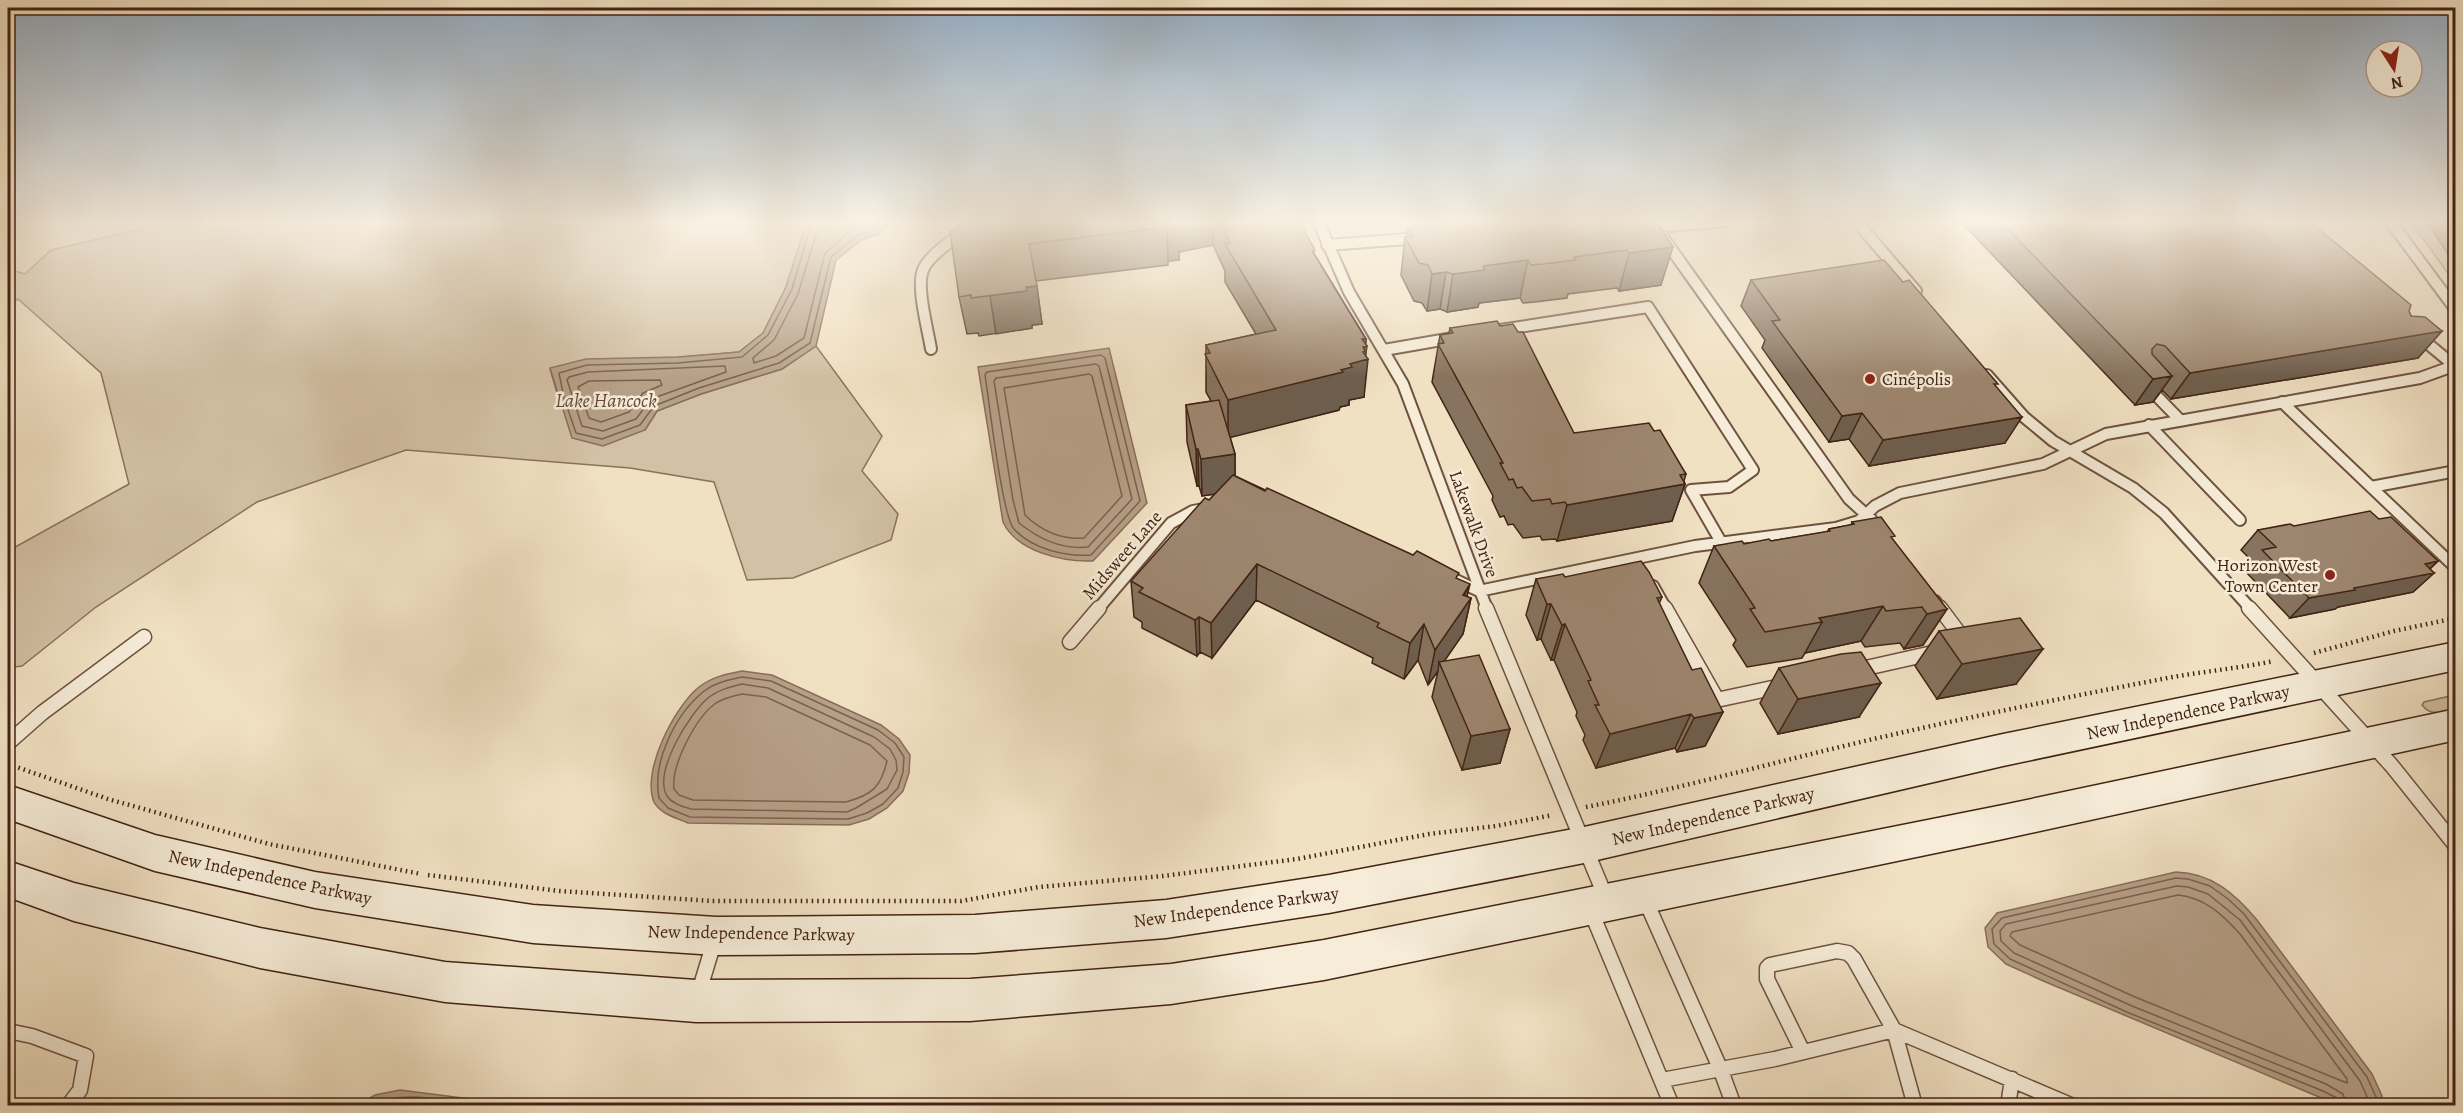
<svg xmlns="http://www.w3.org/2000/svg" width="2463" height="1113" viewBox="0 0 2463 1113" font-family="Alegreya,serif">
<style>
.green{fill:#d3c1a5;stroke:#8a725c;stroke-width:1.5}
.water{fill:#b6a088;stroke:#886e5a;stroke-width:1.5}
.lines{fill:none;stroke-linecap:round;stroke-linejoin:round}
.shore{stroke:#7c624e;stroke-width:1.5}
.lane-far1-casing{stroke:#6e5240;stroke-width:14}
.lane-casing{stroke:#6e5240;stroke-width:17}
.secondary-casing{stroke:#422314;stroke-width:3}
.path{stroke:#422314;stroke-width:4.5;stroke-dasharray:1.5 4;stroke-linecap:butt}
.lane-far1{stroke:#f6ecd8;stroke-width:10}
.lane{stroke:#f6ecd8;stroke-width:14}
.secondary{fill:#f6ecd8;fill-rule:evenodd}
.wall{fill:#87735f;stroke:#422314;stroke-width:1.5}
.shaded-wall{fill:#6e5e4e;stroke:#422314;stroke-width:1.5}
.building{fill:#9d866f;stroke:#422314;stroke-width:1.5}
.poi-dot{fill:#8f2418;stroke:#f6ecd8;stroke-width:2}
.labels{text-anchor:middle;stroke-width:5;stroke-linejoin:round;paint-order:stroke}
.poi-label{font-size:18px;fill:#422314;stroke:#f6ecd8;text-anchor:start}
.street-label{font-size:18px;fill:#422314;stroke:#f6ecd8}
.water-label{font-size:20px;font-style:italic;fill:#654837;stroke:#f6ecd8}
</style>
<rect width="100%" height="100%" fill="#f1e1c3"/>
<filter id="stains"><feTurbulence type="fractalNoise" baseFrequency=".00333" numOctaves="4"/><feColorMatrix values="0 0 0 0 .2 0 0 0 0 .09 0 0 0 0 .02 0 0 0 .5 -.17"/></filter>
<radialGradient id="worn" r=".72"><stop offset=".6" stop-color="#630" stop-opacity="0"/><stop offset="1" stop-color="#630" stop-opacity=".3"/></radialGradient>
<path class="green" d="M176 221H807L786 287 763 333 739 352 550 369 559 400 645 430 657 411 701 394 782 369 816 346 882 436 862 471 898 514 891 540 793 578 747 580 714 482 630 468 406 450 257 502 96 607 22 666 8 668V551L129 484 101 373 18 299 8 305V269L25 274 51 250Z
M2410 221H2455V283Z
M2455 695V709C2443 712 2431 717 2422 705L2424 702Z"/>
<path class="water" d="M807 221H890L879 234 861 240 836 260 816 346 782 369 701 394 657 411 645 430 603 446 572 438 550 368 586 359 678 357 739 352 763 333 786 287Z
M1109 348 1147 503 1093 561C1063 562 1017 552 1003 522L978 367Z
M742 671 772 675 881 725 899 739 910 755 909 773 903 791 887 808 869 819 849 825 688 823C677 818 660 814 654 802 641 771 675 706 699 687 712 677 726 674 742 671Z
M2176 872C2212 873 2235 894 2257 920L2372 1074 2382 1096V1105H2338L2041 980 2006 964 1988 947 1985 928 1997 913Z
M400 1090 510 1104 522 1105H358L375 1095Z"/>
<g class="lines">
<path class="shore" d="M812 221 792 289 768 335 742 357 678 363 587 365 559 373 564 398 576 433 602 439 640 425 654 406 699 388 779 363 810 343 831 257 858 235 875 230 881 221
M820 221 798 294 774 340 753 358 754 363 776 356 804 338 825 253 853 229 872 221
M1101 355 1105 358 1140 501 1091 555C1066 557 1032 549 1014 529 1002 516 989 400 985 375L987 372Z
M1096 364 1099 366 1132 499 1088 547C1062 550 1039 539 1019 523L1013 500 994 381 996 378Z
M725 366 726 372 651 399 636 419 603 431 582 426 567 380 569 377 588 372Z
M1089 374 1092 376 1122 496 1084 538C1062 540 1041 531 1025 515L1004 388Z
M660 380 662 385 643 393 629 412 601 422 589 418 578 387 589 381Z
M742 677 771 681 878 730 895 743 904 757 903 772 898 788 883 804 867 813 848 819 690 817 668 808 659 798C652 762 675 715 703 692 714 683 728 680 742 677Z
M742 684 768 688 874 737 890 749 896 760 897 770 887 789 856 808 847 812 691 809C683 807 672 804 667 796 653 772 689 714 708 698 718 690 730 687 742 684Z
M742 694 766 697 870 745 887 761C881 787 872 795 846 802L693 800 679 795 674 789C671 765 696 717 716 703 724 698 733 696 742 694Z
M2178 895C2205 898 2222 914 2240 934L2347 1079V1083L2135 997 2020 945 2010 936 2012 932Z
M369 1106C404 1089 440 1100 476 1106
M2339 1106 2337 1098 2323 1091 2129 1013 2010 959 1994 944 1992 929 2002 918 2176 878 2188 879 2210 886 2228 899 2244 914 2367 1077 2376 1097V1106
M2347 1106 2343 1094 2326 1084 2132 1006 2014 953 2001 941 2000 931 2006 924 2177 886 2188 887 2208 894 2240 920 2360 1081 2368 1099V1106"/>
<g class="lane-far1-casing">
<path id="lane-far1" d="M1318 221 1349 292 1403 384 1487 609
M1639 221 1671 226 1725 221
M1856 221 1916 291
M2390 221 2456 310
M1662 236 1849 499 1871 519
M1327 245 1421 238
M1500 330 1648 307 1753 470 1729 487 1691 490 1721 542
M2422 334 2427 343 2456 367
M931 349C928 330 916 287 923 270 930 252 967 230 984 221
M1384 350 1453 338
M1987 375 2024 417 2053 441 2133 488 2164 513 2251 609
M2147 386 2179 419
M2282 402 2456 568
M2149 425 2240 520
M2371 487 2456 471
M1456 580 1479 591 1695 546 1836 528 1859 521 1875 506 1900 493 2043 464 2106 434 2420 378 2456 365
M1653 586 1666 609
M1935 601 1941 609
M1098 609 1171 523 1193 511 1208 508"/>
</g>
<g class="lane-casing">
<path id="lane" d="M1486 608 1606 898
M1665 608 1716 698 1721 699 1782 686
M1940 608 1964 640
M2249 608 2392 766 2456 846
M1070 642 1099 608
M1857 670 1937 652
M8 743 42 713 144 637
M1644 897 1720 1068 1734 1106
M1590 909 1672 1106
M698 995 715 939
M1894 1030 2073 1106
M1894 1030 1915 1106
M8 1031 32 1036 86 1056 80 1090 68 1106
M1662 1080 1775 1059 1894 1030 1854 959 1848 953 1837 951 1770 965 1767 968V979L1803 1052
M2008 1106 2012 1079"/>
</g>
<g class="secondary-casing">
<path id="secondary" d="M2456 642V670L2003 766 1584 863 1329 913 1166 938 975 953 716 955 533 943 315 908 155 871 8 819V785L155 835 315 872 533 905 716 917 975 915 1166 900 1329 875 1584 827 2003 734Z
M2456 709V740L2003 839 1324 980 1171 1004 970 1021 696 1022 445 1002 260 968 74 921 8 897V861L74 883 260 928 445 962 696 980 970 979 1171 964 1324 940 2003 805Z"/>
</g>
<path class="path" d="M2314 653 2394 631 2456 618
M8 764 108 799 269 844 421 874
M1586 807C1688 787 1789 758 1891 735 1979 715 2068 697 2157 680 2196 672 2235 669 2274 661
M428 875 560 891 712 901H961L1039 887 1163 876 1297 859 1429 834 1496 826 1553 815"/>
<use href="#lane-far1" class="lane-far1"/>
<use href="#lane" class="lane"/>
<use href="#secondary" class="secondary"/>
</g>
<path class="wall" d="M957 221H1299L1315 255 1366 339 1364 397 1349 400V405L1340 407 1339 410 1230 437 1235 454V476L1457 579 1467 597 1471 598 1463 634 1444 661 1510 729 1500 763 1462 770 1432 697 1438 671 1428 685 1418 660 1404 679 1372 663 1373 658 1256 600 1212 658 1200 652 1197 656 1142 628V622L1134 617 1131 581 1215 494 1202 496 1199 486H1197L1187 442 1186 405 1211 401 1206 392V345L1256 334 1225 282V271L1213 245 1179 252V260L1168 261V265L1036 281 1042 324 1032 325V328L979 336 978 333 967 334 959 297Z
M1656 221 1661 285 1619 291 1617 288 1568 294 1567 298 1535 302 1523 303 1520 298 1479 303 1478 307 1447 312 1440 309 1427 311 1422 303 1414 301 1401 275 1405 237H1407L1408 228 1420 226 1421 224Z
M1966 221H2309L2409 311 2411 316 2442 331 2418 358 2171 399 2162 390 2153 402 2135 405 1964 225Z
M2426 221H2456V266Z
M1751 280 1903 282 1996 387 2005 443 1869 466 1849 439 1829 442 1762 348 1765 340 1741 306Z
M1450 328 1574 433 1654 431 1686 474 1684 481 1685 484 1672 521 1557 541 1555 539 1542 540 1540 536 1523 538 1513 524 1508 525 1504 516 1500 517 1492 500 1493 496 1432 382 1440 335 1449 333Z
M2379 519 2438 561 2430 569 2434 573 2413 592 2338 607 2335 609 2290 618 2244 570 2252 561 2241 550 2258 530Z
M1852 522 1893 540 1947 609 1923 645 1904 649 1900 643 1865 647 1861 641 1805 653 1802 658 1747 667 1733 645 1736 640 1699 583 1714 546 1771 541 1827 532 1829 529 1851 525Z
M1565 577 1662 597 1659 604 1692 670 1723 712 1705 746 1677 752 1675 748 1596 768 1583 740 1585 735 1576 716 1577 712 1554 660H1551L1541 639 1537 640 1526 615 1536 579Z
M1939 631 2016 684 1937 699 1915 666Z
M1779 668 1859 717 1778 734 1760 703Z"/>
<path class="shaded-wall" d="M1176 221H1213V245L1179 252V260L1168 261 1167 227 1166 224Z
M1673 247 1661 285 1619 291 1629 253Z
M1528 260 1520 298 1479 303 1478 307 1447 312 1453 274 1483 266Z
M1446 272 1440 309 1427 311 1432 274Z
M1037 286 1042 324 1032 325V328L996 334 990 296 1026 287Z
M2442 331 2418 358 2171 399 2190 373Z
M1362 339H1366L1365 347 1367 346 1365 360 1368 359 1364 397 1349 400V405L1340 407 1339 410 1228 438V400L1341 370Z
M2172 376 2153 402 2135 405 2153 379Z
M1862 413 1849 439 1829 442 1842 416Z
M2022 417 2005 443 1869 466 1883 440Z
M1196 449H1198L1199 486H1197Z
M1235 454V491L1202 496 1201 459Z
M1685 484 1672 521 1557 541 1567 505Z
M2438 561 2423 575 2434 573 2413 592 2338 607 2335 609 2290 618 2309 598 2354 588 2425 564Z
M1257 564 1256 600 1212 658 1211 623Z
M1470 584 1465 605 1471 598 1463 634 1441 666 1439 662 1438 671 1428 685 1435 650Z
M1547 604H1551L1541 639 1537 640Z
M1883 606 1861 641 1805 653 1822 622 1819 618Z
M1947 609 1923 645 1904 649 1927 614Z
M1199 617 1200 652 1197 656 1195 620Z
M1424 624 1418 660 1404 679 1410 643Z
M1565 624 1554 660H1551L1562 625Z
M2043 649 2016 684 1937 699 1962 664Z
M1881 683 1859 717 1778 734 1798 699Z
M1723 712 1705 746 1677 752 1694 718Z
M1691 714 1675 748 1596 768 1610 734Z
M1510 729 1500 763 1462 770 1471 736Z"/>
<path class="building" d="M957 221H1178V222L1166 224 1167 227 1029 244 1037 286 1026 287 1027 291 971 298V295L959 297 950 231 957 229Z
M1220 221H1299L1315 250 1312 251 1366 339H1362L1367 346 1363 347 1365 351 1363 352 1368 359 1350 364 1352 367 1341 370 1343 372 1228 400 1205 354 1210 353 1206 345 1276 330 1225 244 1230 243Z
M1431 221H1656L1673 247 1629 253 1627 250 1574 257 1576 260 1543 264 1531 265 1528 260 1483 266 1485 270 1453 274 1446 272 1432 274 1428 265 1419 263 1405 237 1413 236 1408 228 1422 226 1421 224 1425 222Z
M2000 221H2309L2411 305 2409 311 2411 316 2425 317 2442 331 2190 373 2165 346 2157 344 2152 349V354L2172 376 2153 379Z
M1884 260 1903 282 1909 280 1998 384H1994L2022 417 1883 440 1862 413 1842 416 1772 321 1780 320 1751 280Z
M1497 321 1500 326 1513 324 1518 332H1523L1574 433 1649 423 1654 431 1660 430 1686 474 1680 475 1685 484 1567 505 1565 502 1552 504 1550 499 1532 501 1522 487 1517 488 1513 479 1509 480 1500 463H1503L1438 344 1444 343 1440 335 1453 333 1450 328Z
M1219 400 1235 454 1201 459 1198 449H1196L1186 405Z
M1233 475 1265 491 1267 488 1413 555 1417 551 1459 573 1456 578 1470 584 1463 595 1471 598 1435 650 1424 624 1410 643 1377 627 1379 623 1257 564 1211 623 1199 617 1195 620 1139 592 1143 588 1131 581 1205 498 1209 500Z
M2370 511 2379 519 2391 517 2438 561 2425 564 2434 573 2354 588 2355 590 2309 598 2262 550 2276 547 2258 530 2290 524 2294 526Z
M1881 517 1895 536 1891 537 1947 609 1927 614 1922 607 1886 611 1883 606 1819 618 1822 622 1765 632 1750 609 1755 608 1714 546 1742 541 1744 544 1769 539 1771 541 1830 531 1829 529 1854 524 1852 522Z
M1641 561 1649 572 1662 597 1657 598 1692 670 1701 668 1723 712 1694 718 1691 714 1610 734 1595 705H1599L1588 681 1591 680 1565 624 1562 625 1551 604H1547L1536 579 1563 574 1565 577Z
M2020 618 2043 649 1962 664 1939 631Z
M1861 652 1881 683 1798 699 1779 668 1841 654Z
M1479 655 1510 729 1471 736 1439 662Z"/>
<linearGradient id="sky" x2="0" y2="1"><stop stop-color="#94acc2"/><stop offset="0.59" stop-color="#f9f2e4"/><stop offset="1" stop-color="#f9f2e4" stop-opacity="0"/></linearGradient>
<rect width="2463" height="377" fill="url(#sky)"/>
<g class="poi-dot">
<circle cx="1870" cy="379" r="6"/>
<circle cx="2330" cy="575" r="6"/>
</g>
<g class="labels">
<g class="poi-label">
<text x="1882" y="385">Cinépolis</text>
<text x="2318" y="571" text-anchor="end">Horizon West<tspan x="2318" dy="21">Town Center</tspan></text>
</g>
<g class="street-label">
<text transform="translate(1474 524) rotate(70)" y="6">Lakewalk Drive</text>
<text transform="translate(1122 555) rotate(-49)" y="6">Midsweet Lane</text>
<text transform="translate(2188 712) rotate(-12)" y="6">New Independence Parkway</text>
<text transform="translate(1713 816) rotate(-13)" y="6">New Independence Parkway</text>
<text transform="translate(270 877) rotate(12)" y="6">New Independence Parkway</text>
<text transform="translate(1236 907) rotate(-8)" y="6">New Independence Parkway</text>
<text transform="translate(751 933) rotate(1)" y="6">New Independence Parkway</text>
</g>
<g class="water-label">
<text x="606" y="407">Lake Hancock</text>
</g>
</g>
<rect width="2463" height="1113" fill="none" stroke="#f1e1c3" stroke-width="30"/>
<rect x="9" y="9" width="2445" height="1095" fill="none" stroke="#422314" stroke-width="3"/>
<rect x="15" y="15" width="2433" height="1083" fill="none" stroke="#422314" stroke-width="1.5"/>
<g transform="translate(2394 69) rotate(168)"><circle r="28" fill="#f6ecd8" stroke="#ae9c8a" stroke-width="1.5"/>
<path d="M0-4.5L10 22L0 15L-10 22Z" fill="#8f2418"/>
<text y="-9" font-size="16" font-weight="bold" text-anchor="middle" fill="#422314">N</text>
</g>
<rect width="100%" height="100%" filter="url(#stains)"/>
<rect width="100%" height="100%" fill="url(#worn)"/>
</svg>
